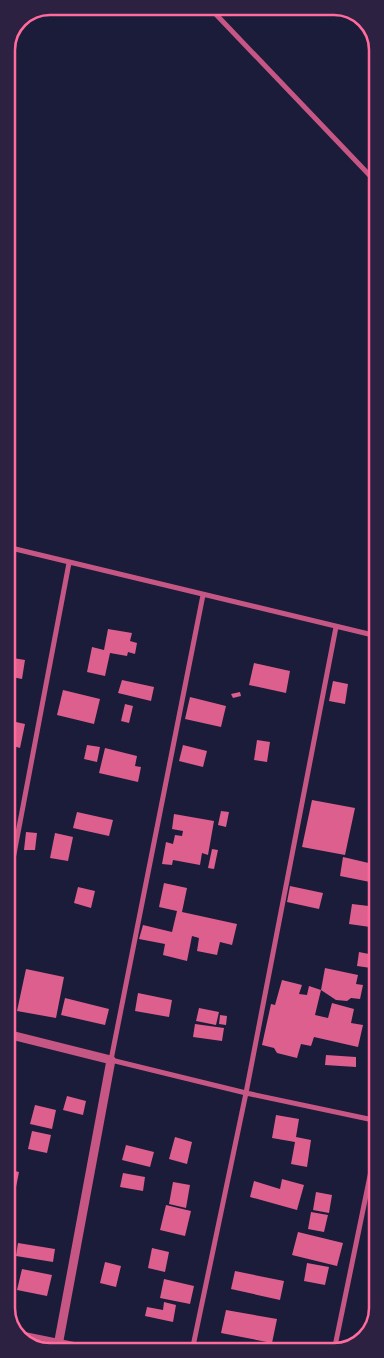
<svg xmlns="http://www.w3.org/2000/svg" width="384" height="1358" viewBox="0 0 384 1358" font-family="'Playfair Display',serif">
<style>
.building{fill:#dd5f8e}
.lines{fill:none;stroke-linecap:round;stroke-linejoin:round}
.minor{stroke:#c65784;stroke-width:5}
.tertiary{stroke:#c65784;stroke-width:9}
.rim{fill:none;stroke:#ff6b9d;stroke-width:2.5}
</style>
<rect width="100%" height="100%" fill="#1b1b3a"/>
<path class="building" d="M108 629 132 633 130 641 137 643 135 654 128 652 127 656 110 653 105 676 87 672 92 647 104 650Z
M7 657 25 660 22 679 7 676Z
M254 663 290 671 286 693 249 685Z
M122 680 154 687 151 701 118 693Z
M333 681 348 684 345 704 329 701Z
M63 690 100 699 94 724 57 715Z
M240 692 241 696 233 698 231 694Z
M190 697 226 706 221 727 185 719Z
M125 704 133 706 129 723 121 721Z
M7 720 25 724 20 748 7 744Z
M257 740 270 742 267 762 254 760Z
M87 745 100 747 97 762 84 759Z
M183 745 207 751 203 767 179 761Z
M105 748 137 756 135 766 141 767 138 782 99 773Z
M7 790 14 792 8 821H7Z
M312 800 355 808 345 855 302 847Z
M221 811 229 812 226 827 218 825Z
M77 812 113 820 109 836 73 828Z
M174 814 214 821 208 855 202 853 200 865 173 860 172 865 162 864 166 842 173 844 175 835 182 836 183 831 172 829Z
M26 832 37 833 35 850H24Z
M55 833 73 837 68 861 50 858Z
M212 849 218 850 214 869 208 868Z
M343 857 373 864 370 882 340 876Z
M164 883 187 888 182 912 237 924 232 945 220 942 217 955 197 951 199 938 192 936 187 961 163 955 165 944 139 939 143 925 172 932 177 911 159 907Z
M290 886 323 893 319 909 287 902Z
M78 887 95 891 91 908 74 903Z
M352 904 377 907V928L349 924Z
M359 952 374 955 371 968 357 966Z
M325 968 358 975 356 984 363 985 360 999 351 998 347 1001 336 1000 321 990Z
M26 969 64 977 56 1018 17 1011Z
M282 980 302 985 299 994 307 995 309 986 321 990 315 1015 328 1018 332 1003 354 1009 351 1023 363 1025 358 1047 314 1037 311 1046 301 1044 297 1058 277 1053 274 1048 262 1045 271 1004 275 1005Z
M138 993 172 1000 169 1017 135 1011Z
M65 998 109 1009 105 1025 61 1015Z
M199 1008 219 1012 216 1025 196 1021Z
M220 1015 227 1016 226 1025 219 1024Z
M195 1024 224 1028 222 1041 193 1037Z
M326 1055 356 1057V1067L325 1065Z
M67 1096 86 1101 83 1115 63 1110Z
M35 1105 56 1110 52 1129 30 1124Z
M276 1115 299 1119 296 1137 311 1140 307 1167 291 1164 295 1142 272 1138Z
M32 1131 51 1135 47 1153 28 1149Z
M175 1137 192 1142 187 1164 169 1159Z
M126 1145 154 1152 150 1167 122 1160Z
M7 1169 19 1172 15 1192 7 1191Z
M123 1173 145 1177 143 1191 120 1187Z
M282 1179 304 1185 297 1210 250 1197 254 1181 280 1189Z
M173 1182 190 1185 186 1208 169 1204Z
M316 1192 332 1195 329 1213 313 1210Z
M7 1195 13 1196 9 1216H7Z
M166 1205 191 1211 185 1236 160 1230Z
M311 1212 328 1215 324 1232 308 1229Z
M298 1232 343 1243 337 1266 292 1255Z
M18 1243 55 1249 53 1262 16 1256Z
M152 1248 169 1252 165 1272 148 1268Z
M105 1262 121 1266 116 1287 100 1283Z
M307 1263 329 1267 325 1285 304 1281Z
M22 1269 52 1275 47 1296 17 1290Z
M235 1271 284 1281 280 1300 231 1289Z
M164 1279 194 1286 190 1304 160 1298Z
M164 1302 176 1305 173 1322 145 1316 147 1307 163 1310Z
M226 1310 277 1319 272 1343 221 1333Z"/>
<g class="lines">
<path class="minor" d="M208 6 377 183
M7 547 377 636
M203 595 111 1060 246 1093 378 1121
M7 891 69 563
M17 1333 106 1351
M192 1351 246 1093 336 627
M334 1351 378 1137"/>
<path class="tertiary" d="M7 1034 111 1060 57 1351"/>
</g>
<path d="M0 0H384V1358H0ZM50 15H334A35 35 0 0 1 369 50V1308A35 35 0 0 1 334 1343H50A35 35 0 0 1 15 1308V50A35 35 0 0 1 50 15Z" fill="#2d2142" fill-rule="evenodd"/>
<path class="rim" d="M50 15H334A35 35 0 0 1 369 50V1308A35 35 0 0 1 334 1343H50A35 35 0 0 1 15 1308V50A35 35 0 0 1 50 15Z"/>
</svg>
